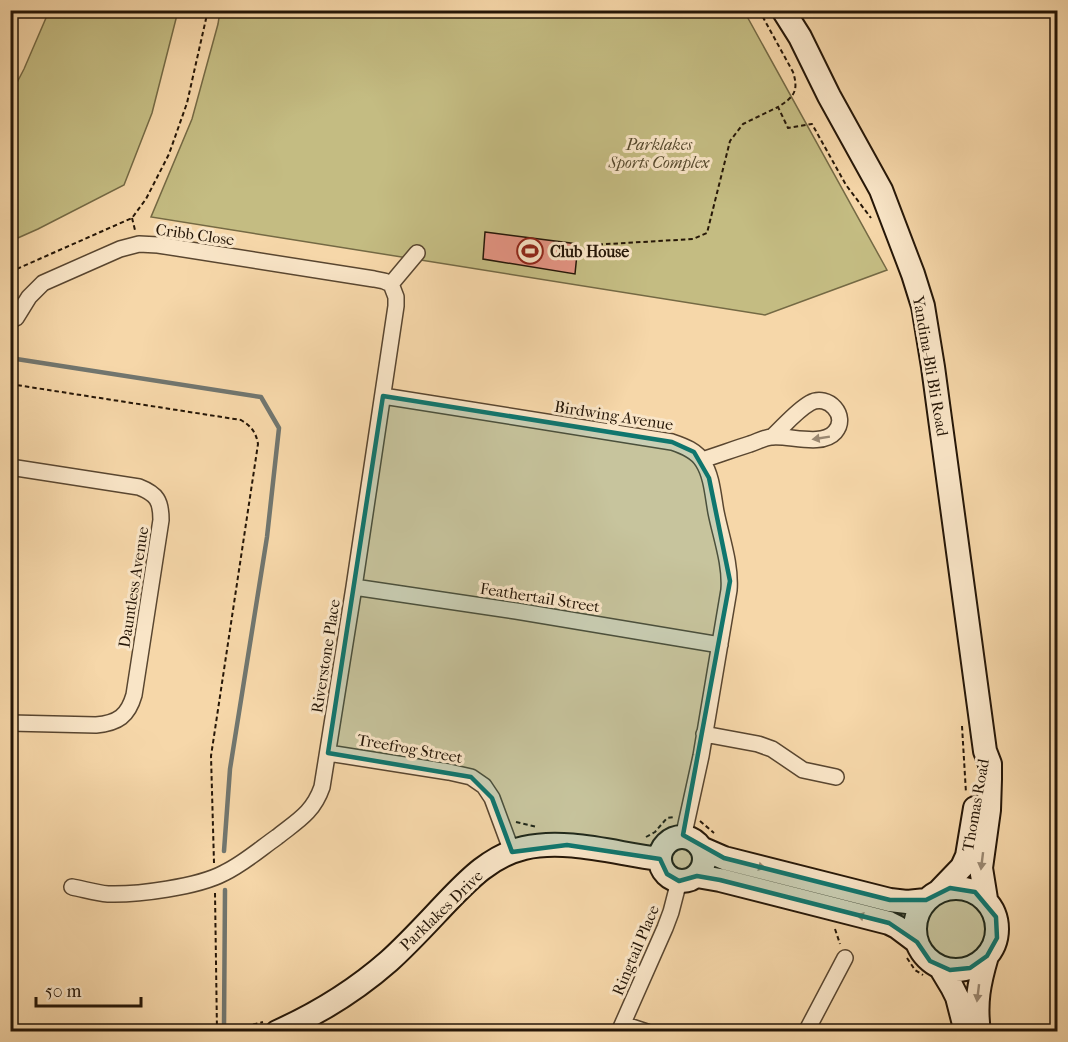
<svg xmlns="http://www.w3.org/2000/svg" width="1068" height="1042" viewBox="0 0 1068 1042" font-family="'IM FELL French Canon',serif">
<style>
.green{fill:#c4bc82;stroke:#746944;stroke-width:1.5}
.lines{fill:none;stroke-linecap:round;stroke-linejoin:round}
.stream{stroke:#71766f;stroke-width:4.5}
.building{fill:#e39382;stroke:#251607;stroke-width:1.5}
.street-casing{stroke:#594630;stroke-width:18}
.secondary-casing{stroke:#251607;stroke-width:26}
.path{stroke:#251607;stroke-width:2;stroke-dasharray:4.5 3;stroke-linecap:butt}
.street{stroke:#f9e5c7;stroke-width:15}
.secondary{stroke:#f9e5c7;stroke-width:22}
.oneway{fill:#9a8871}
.marked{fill:#0f766e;fill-opacity:0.2;stroke:#0f766e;stroke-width:4.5;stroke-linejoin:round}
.labels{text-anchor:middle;stroke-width:6;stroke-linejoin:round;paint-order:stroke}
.park-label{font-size:16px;font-style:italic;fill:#55482c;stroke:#f9e5c7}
.street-label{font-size:16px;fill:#251607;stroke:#f9e5c7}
.poi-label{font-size:16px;font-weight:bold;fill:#251607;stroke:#f9e5c7;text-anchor:start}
</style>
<rect width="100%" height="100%" fill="#f6d7a9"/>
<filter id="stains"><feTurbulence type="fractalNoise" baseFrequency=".00333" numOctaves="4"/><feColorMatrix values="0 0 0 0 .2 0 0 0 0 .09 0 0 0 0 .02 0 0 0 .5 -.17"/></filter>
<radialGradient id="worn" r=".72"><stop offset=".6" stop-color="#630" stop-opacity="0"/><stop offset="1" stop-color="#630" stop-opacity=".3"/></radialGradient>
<path class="green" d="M49 11H178L152 113 124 185 38 229 11 241V94L24 69Z
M220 11H744L887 270 765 315 151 217 192 119 218 24Z"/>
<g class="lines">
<path class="stream" d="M10 11 11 10
M10 358 261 397 279 428 267 537 230 769 224 851
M224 1027 225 890"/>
</g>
<path class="building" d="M485 232 578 244 575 274 483 259Z"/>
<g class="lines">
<g class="street-casing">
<path id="street" d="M391 284 417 253
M16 318 29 297 43 283 120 249 139 244 158 245 374 279 384 281 391 284
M383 396 672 442C684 446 697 451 703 462 712 476 713 496 716 512 721 537 731 564 729 590L701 756 683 838
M702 460C718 455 734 449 750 444 757 442 765 437 772 437 789 435 822 447 835 432 849 416 828 393 810 403 796 411 784 426 772 437
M10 467 139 487C157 494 161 501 161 520L134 695C128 716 118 723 96 725L10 723
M354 587 516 611 720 645
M704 734 758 744 772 749 803 770 836 777
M328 753 449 772 471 777 484 786 492 798 512 852
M72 887C83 889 96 893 108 894 137 895 198 887 224 873 243 864 260 849 277 837 297 821 313 813 322 787L354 587 396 306V297L391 284
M623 1024 647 1032
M619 1032 665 928 671 912 679 881
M806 1032 845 958"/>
</g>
<g class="secondary-casing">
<path id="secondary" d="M783 10 800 37 829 96 881 190 913 274 923 306 933 367 985 751 990 764V779L989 810 981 868 986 899
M660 859a22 22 0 1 1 44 0a22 22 0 1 1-44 0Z
M701 848 724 858 890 900 907 902 926 900
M697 876 720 880 889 923 897 927 917 942
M915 929a41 41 0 1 1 82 0a41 41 0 1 1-82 0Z
M938 892 962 867 967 856 975 808
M940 967 952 987 957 997 966 1032
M277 1032C317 1014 356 990 389 961 409 943 428 922 447 902 469 879 491 856 524 848 567 838 617 854 660 859
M979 1032C975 1003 979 983 987 956"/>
</g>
<path class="path" d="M759 10 793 72C799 91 794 97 778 107L788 128 812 124 846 185 871 218
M132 218 135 230
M591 245 693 239 707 233 730 141 743 124 778 107
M10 272 132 218 146 199 169 154 187 103 208 10
M10 384 241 420C251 426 256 432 258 444L211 756 214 863
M962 726 966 793
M700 821 714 833
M516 822 537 827
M646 837 655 832 667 818 674 817
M215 893 217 1032
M835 929 840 944
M907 958 915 970 923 975
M224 1032 263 1022"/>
<use href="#street" class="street"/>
<use href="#secondary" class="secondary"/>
</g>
<defs><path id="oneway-solid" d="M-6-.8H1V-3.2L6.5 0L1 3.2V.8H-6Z" transform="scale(1.5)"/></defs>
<g class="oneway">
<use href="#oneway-solid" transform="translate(821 438) rotate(171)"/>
<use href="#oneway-solid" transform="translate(982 861) rotate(97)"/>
<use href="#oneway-solid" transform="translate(757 866) rotate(14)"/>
<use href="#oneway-solid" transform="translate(865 917) rotate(-166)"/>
<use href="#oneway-solid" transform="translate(978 993) rotate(97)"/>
</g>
<path class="marked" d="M383 396 672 442 694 452 709 478 730 581 683 835 724 858 890 900H926L950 888 975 892 996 917 997 938 987 956 970 968 950 970 930 961 917 942 889 923 720 880 697 876 679 881 667 874 660 859 567 845 512 852 492 798 471 777 328 753Z"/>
<defs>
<g id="stadium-ring" transform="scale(1.35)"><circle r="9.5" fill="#f9e5c7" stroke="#8f2418" stroke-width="1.5"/><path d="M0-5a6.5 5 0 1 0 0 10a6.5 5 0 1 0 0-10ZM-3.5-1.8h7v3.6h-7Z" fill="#8f2418"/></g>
</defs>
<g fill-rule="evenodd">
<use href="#stadium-ring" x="530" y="251"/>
</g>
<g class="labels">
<g class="park-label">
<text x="659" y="150">Parklakes<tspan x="659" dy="18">Sports Complex</tspan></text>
</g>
<g class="street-label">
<text transform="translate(195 234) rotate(8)" y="6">Cribb Close</text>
<text transform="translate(931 366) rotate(80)" y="6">Yandina-Bli Bli Road</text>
<text transform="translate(614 415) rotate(9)" y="6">Birdwing Avenue</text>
<text transform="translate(133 587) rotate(-81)" y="6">Dauntless Avenue</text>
<text transform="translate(540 597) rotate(9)" y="6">Feathertail Street</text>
<text transform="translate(325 656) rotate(-81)" y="6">Riverstone Place</text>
<text transform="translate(410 748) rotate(10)" y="6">Treefrog Street</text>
<text transform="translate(975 805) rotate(-80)" y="6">Thomas Road</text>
<text transform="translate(441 910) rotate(-44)" y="6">Parklakes Drive</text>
<text transform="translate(635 950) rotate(-67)" y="6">Ringtail Place</text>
</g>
<g class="poi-label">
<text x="550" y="257">Club House</text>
</g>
</g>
<rect width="1068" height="1042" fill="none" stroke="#f6d7a9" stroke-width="36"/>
<rect x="12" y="12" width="1044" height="1018" fill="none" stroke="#251607" stroke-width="3"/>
<rect x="18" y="18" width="1032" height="1006" fill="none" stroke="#251607" stroke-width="1.5"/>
<path d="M36 997v9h105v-9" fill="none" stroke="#251607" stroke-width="3"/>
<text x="45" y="997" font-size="18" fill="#251607" stroke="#f9e5c7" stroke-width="4.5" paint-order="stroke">50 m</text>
<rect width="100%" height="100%" filter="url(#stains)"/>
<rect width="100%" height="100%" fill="url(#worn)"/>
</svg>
